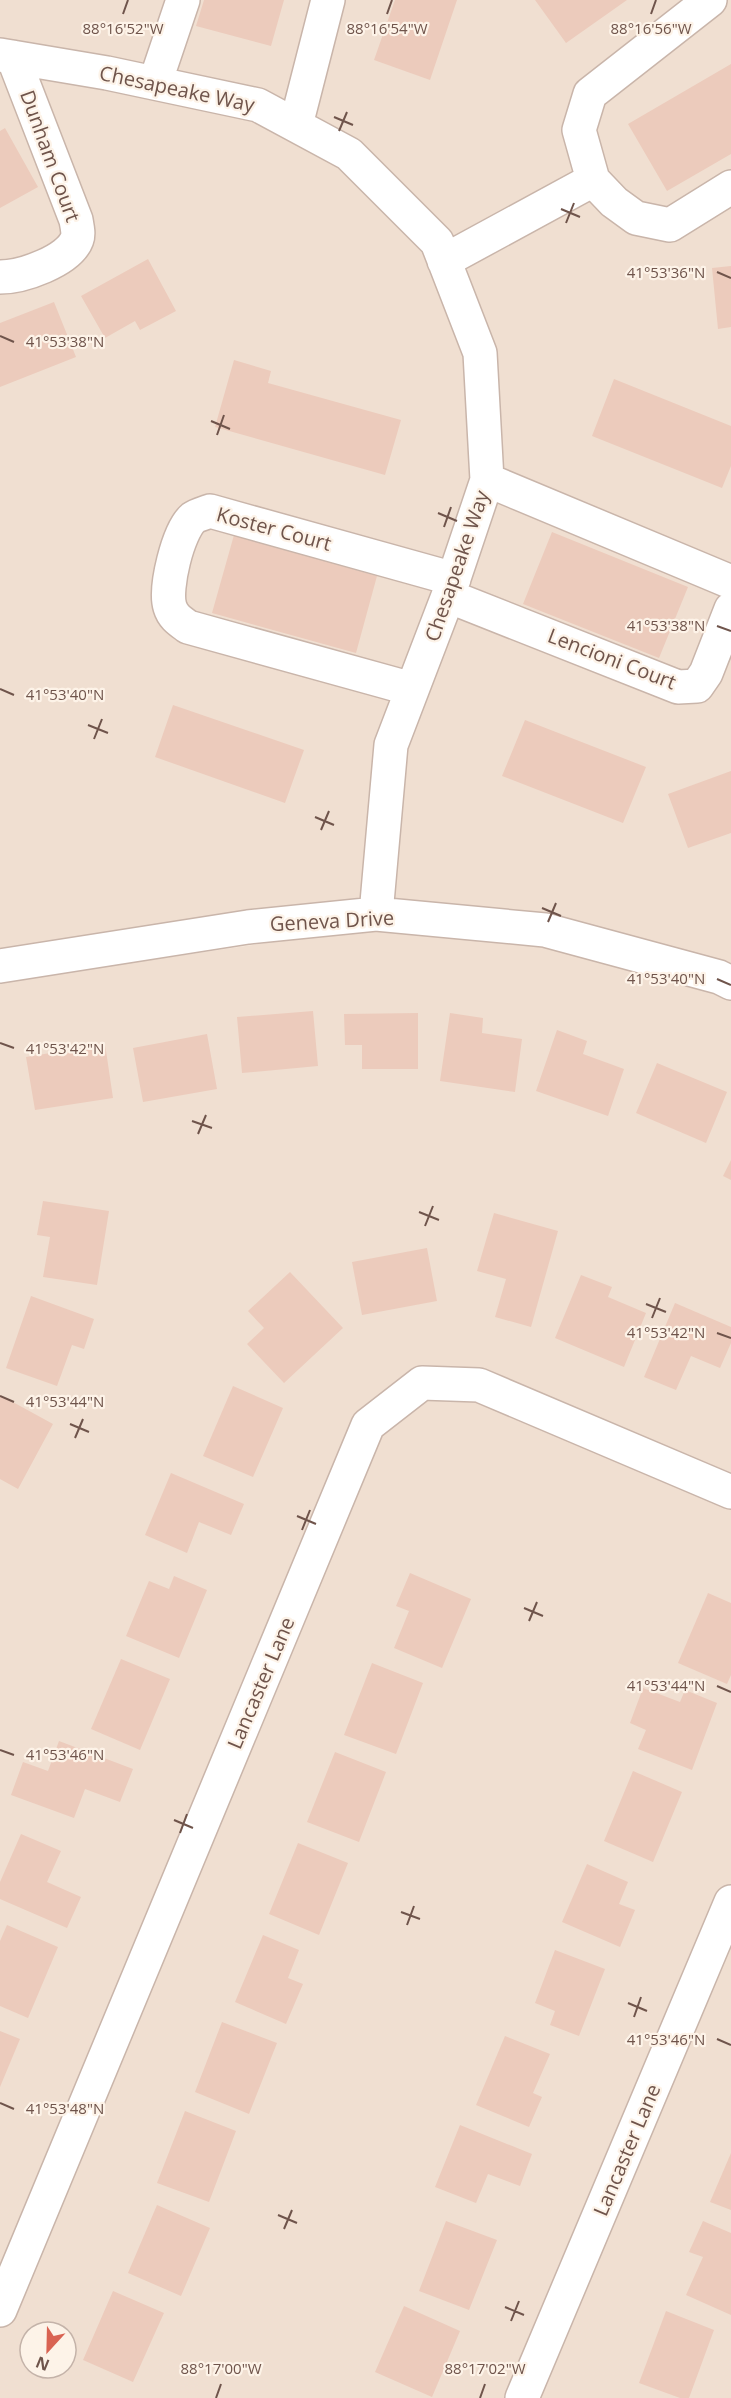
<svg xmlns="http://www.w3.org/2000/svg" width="731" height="2398" viewBox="0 0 731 2398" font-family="'Open Sans',sans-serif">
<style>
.residential{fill:#f0dfd1;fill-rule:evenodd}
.building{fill:#eccbbc}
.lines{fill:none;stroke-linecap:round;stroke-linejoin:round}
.minor-casing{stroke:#c9b5aa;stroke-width:36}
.minor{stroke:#fff;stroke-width:33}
.ticks{fill:none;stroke:#6f544b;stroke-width:2}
.labels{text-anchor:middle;stroke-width:4.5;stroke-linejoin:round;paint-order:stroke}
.street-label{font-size:20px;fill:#6f544b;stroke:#fdf3e8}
.ticks-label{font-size:15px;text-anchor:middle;fill:#6f544b;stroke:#fdf3e8;stroke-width:4.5;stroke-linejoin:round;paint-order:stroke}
</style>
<rect width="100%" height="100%" fill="#faeee2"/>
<path class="residential" d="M0 0H731V974L548 918 0 959Z
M382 926 548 944 731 999V2398H0V982ZM30 2332H66V2368H30Z"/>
<path class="building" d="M204 0H284L271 46 196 26Z
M395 0H457L430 80 374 60Z
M535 0H627L566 43Z
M731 64V154L667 191 628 124Z
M5 128 38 187 0 208V131Z
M148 259 176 311 140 330 135 321 105 338 81 296Z
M731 266V327L718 329 712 268Z
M54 302 76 357 0 387V323Z
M234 360 271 371 268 383 401 420 385 475 215 427Z
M614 379 731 426V466L722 488 592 436Z
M552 532 688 587 659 658 523 604Z
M234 535 377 576 356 653 212 613Z
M173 705 304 750 285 803 155 757Z
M525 720 646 767 623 823 502 776Z
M731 771V833L688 848 668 794Z
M313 1011 318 1066 242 1073 237 1017Z
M418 1013V1069H362V1045H345L344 1014Z
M450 1013 483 1018 482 1033 522 1039 515 1092 440 1081Z
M557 1030 587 1041 583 1054 624 1069 608 1116 536 1091Z
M207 1034 217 1089 143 1102 133 1048Z
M105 1044 113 1098 35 1110 26 1057Z
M657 1063 727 1092 706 1143 636 1113Z
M731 1160V1180L723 1176Z
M43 1201 109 1211 97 1285 43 1277 50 1237 37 1235Z
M494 1213 558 1231 531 1327 495 1317 506 1279 477 1271Z
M427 1248 437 1301 362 1315 352 1262Z
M290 1272 343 1328 284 1383 247 1344 264 1328 248 1311Z
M581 1275 612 1287 608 1297 646 1313 624 1367 555 1338Z
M31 1296 94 1319 84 1349 72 1345 57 1386 6 1368Z
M675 1303 731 1327V1343L720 1368 691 1356 676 1390 644 1377Z
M233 1386 283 1408 253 1477 203 1456Z
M0 1395 53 1424 18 1489 0 1479Z
M171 1473 244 1504 231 1535 199 1522 187 1553 145 1535Z
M410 1573 471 1599 442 1668 394 1648 409 1611 396 1606Z
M174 1576 207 1590 179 1658 126 1636 149 1581 169 1589Z
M708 1593 731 1603V1675L727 1684 678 1663Z
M121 1659 170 1679 140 1750 91 1729Z
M372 1663 423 1683 396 1754 344 1735Z
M643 1688 680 1702 685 1690 717 1703 692 1770 638 1749 646 1730 630 1723Z
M59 1741 133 1769 120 1802 85 1789 74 1818 11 1795 23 1762 48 1771Z
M335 1752 386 1772 359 1842 307 1822Z
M633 1771 682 1792 653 1862 604 1841Z
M21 1834 61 1851 47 1882 81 1897 67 1928 0 1899V1882Z
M298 1843 348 1863 319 1935 269 1914Z
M587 1864 628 1882 619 1904 635 1910 620 1947 562 1922Z
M7 1925 58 1947 28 2018 0 2006V1941Z
M263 1935 299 1950 288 1978 303 1984 286 2024 235 2002Z
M555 1950 605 1969 579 2036 550 2025 555 2011 535 2003Z
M222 2022 277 2043 249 2114 195 2092Z
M0 2031 20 2039 0 2087Z
M505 2036 550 2054 533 2093 542 2097 529 2127 476 2105Z
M185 2111 236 2131 209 2202 157 2183Z
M460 2125 532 2154 520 2186 488 2174 476 2203 435 2187Z
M731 2153V2210L710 2202Z
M157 2205 210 2228 181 2296 128 2273Z
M446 2221 497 2240 469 2310 419 2291Z
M703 2221 731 2233V2315L686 2295 703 2257 689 2252Z
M113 2291 164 2313 133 2382 83 2360Z
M404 2306 460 2331 432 2397 375 2372Z
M666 2311 714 2330 689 2398H680L639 2383Z"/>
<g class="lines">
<g class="minor-casing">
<path id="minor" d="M710 0 590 94 579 130 593 180 614 202 636 218 670 225 731 187
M0 55 107 73 258 105 349 154 437 242 480 353 487 480 448 596 391 745 376 914
M155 83 183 0
M296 125 328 0
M444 261 593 180
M0 277C22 277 69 261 77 239 79 234 77 226 76 220L13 57
M487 480 731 582
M448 596 678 687 697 686 706 673 731 609
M412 689 188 627C180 621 173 617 170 607 164 589 178 531 193 518 197 515 205 513 210 511L454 579
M0 966 248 927 376 914 545 930 719 977 731 983
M0 2310 368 1425 422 1383 479 1385 731 1492
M522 2398 731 1902"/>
</g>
<use href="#minor" class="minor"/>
</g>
<path class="ticks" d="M123 14 128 0M387 14 392 0M651 14 656 0M334 117 353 125M339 131 347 112M561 209 580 217M566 223 574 203M717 272 731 278M0 336 14 342M211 421 230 429M217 435 224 415M438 513 457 521M444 527 451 507M717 626 731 631M0 689 14 695M88 725 108 733M94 739 102 719M315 817 334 825M321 830 329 811M542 908 561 916M548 922 556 903M717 979 731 985M0 1043 14 1048M192 1121 212 1128M198 1134 206 1115M419 1212 439 1220M425 1226 433 1206M646 1304 666 1312M652 1318 660 1298M717 1333 731 1338M0 1396 14 1402M70 1424 89 1432M75 1438 83 1419M297 1516 316 1524M302 1530 310 1510M524 1608 543 1616M529 1621 537 1602M717 1686 731 1692M0 1750 14 1755M174 1820 193 1828M180 1833 187 1814M401 1912 420 1919M407 1925 414 1906M628 2003 647 2011M634 2017 641 1997M717 2039 731 2045M0 2103 14 2109M278 2215 297 2223M284 2229 292 2210M505 2307 524 2315M511 2321 519 2301M216 2398 221 2384M480 2398 485 2384"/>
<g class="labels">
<g class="street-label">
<text transform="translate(177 89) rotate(12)" y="7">Chesapeake Way</text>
<text transform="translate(50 156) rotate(70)" y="7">Dunham Court</text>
<text transform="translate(274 529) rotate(15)" y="7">Koster Court</text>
<text transform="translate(457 566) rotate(-71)" y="7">Chesapeake Way</text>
<text transform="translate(612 659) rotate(21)" y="7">Lencioni Court</text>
<text transform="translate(332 921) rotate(-3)" y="7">Geneva Drive</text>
<text transform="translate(261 1683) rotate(-67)" y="7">Lancaster Lane</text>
<text transform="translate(627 2150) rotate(-67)" y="7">Lancaster Lane</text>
</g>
</g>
<g class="ticks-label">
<text x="387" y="34">88°16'54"W</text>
<text x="123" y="34">88°16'52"W</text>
<text x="651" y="34">88°16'56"W</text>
<text x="666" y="278">41°53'36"N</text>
<text x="65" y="347">41°53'38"N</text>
<text x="666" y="631">41°53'38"N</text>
<text x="65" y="700">41°53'40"N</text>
<text x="666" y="984">41°53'40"N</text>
<text x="65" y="1054">41°53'42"N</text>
<text x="666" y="1338">41°53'42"N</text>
<text x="65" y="1407">41°53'44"N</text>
<text x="666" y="1691">41°53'44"N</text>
<text x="65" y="1760">41°53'46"N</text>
<text x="666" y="2045">41°53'46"N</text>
<text x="65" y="2114">41°53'48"N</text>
<text x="221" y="2374">88°17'00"W</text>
<text x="485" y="2374">88°17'02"W</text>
</g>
<g transform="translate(48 2350) rotate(202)"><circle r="28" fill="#fdf3e8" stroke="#c4b3a9" stroke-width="1.5"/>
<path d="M0-4.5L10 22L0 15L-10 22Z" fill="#d96352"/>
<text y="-9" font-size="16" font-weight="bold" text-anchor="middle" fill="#6f544b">N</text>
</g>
</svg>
